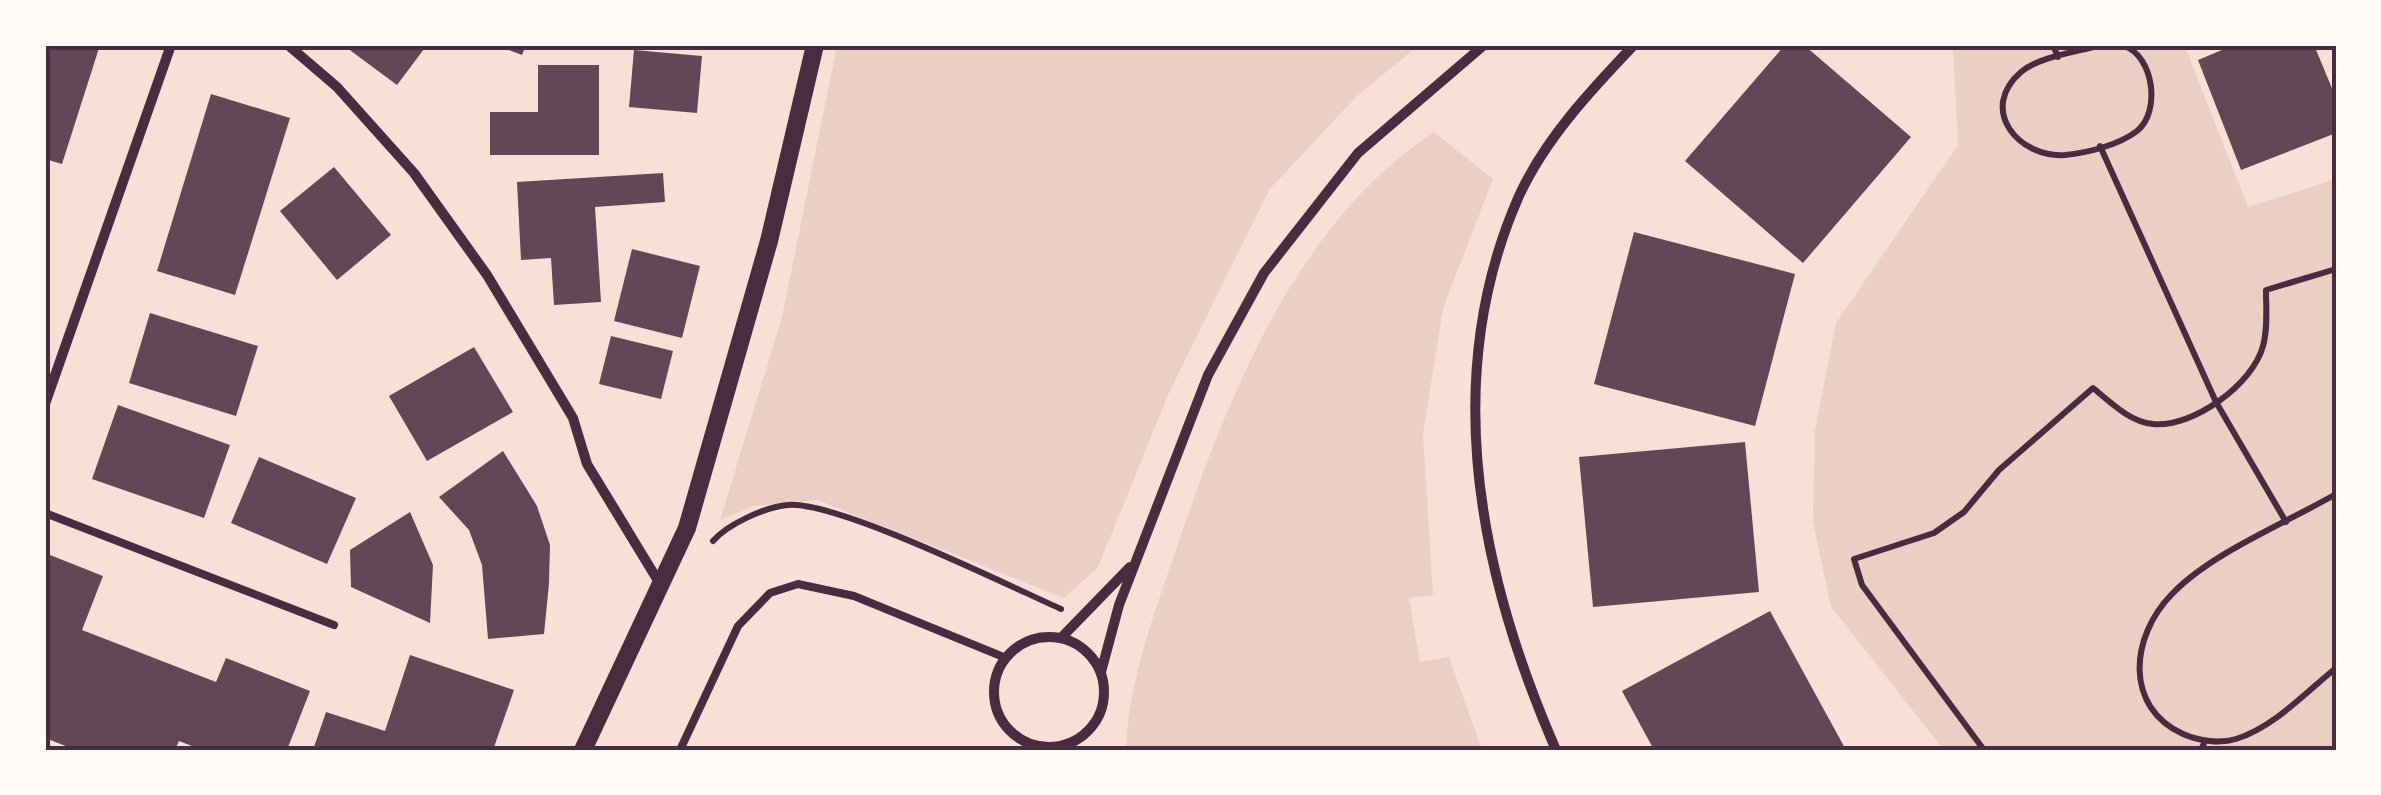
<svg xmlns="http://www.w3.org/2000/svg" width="2381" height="795" viewBox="0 0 2381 795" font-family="Rubik,sans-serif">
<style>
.green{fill:#ebcfc5}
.building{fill:#644757}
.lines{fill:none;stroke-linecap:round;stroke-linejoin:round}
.path{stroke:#4a2c40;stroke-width:6}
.service{stroke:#4a2c40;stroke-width:8}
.minor{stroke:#4a2c40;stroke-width:10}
.tertiary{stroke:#4a2c40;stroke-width:18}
.neatline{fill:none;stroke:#4a2c40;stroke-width:4}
</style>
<rect width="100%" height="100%" fill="#f7e1d7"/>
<path class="green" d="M837 45H1419L1357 96 1269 190 1169 393 1098 567 1064 598 817 500 754 506 720 520 782 317Z
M1953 45H2195L2186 49 2248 207 2336 179V750H1944L1831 607 1813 522 1815 430 1836 323 1958 145Z
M1434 132 1493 179 1443 308 1423 434 1433 595 1409 598 1420 662 1449 657 1482 750H1126C1128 686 1152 619 1173 558 1226 403 1291 227 1434 132Z"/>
<path class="building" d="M45 45H100L62 164 45 159Z
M343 45H427L397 85Z
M495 45H526L522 55Z
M1785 45H1804L1911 137 1803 263 1685 161Z
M2234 45H2314L2336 98V133L2241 170 2198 60Z
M634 50 702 56 697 113 629 107Z
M538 65H599V155H490V112H538Z
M211 94 290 118 235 295 157 271Z
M334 167 391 235 337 280 280 211Z
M663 173 665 202 595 207 601 302 554 305 551 258 521 260 517 182Z
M1634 232 1795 274 1755 426 1594 384Z
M632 249 700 266 682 338 614 321Z
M150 313 258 346 236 416 129 383Z
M611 336 673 351 661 399 599 384Z
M474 347 513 412 427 461 389 396Z
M118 405 230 445 204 518 92 479Z
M1745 442 1759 592 1593 607 1579 457Z
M503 451 537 506 550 545 549 583 544 634 488 639 482 565 469 530 439 497Z
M259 457 356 498 327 564 231 523Z
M410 512 433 565 430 623 351 587 350 550Z
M45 553 103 576 82 630 216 682 226 658 310 691 287 750H202L179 741 175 750H76L45 738Z
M1770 611 1846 750H1654L1622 691Z
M410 655 514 690 493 750H313L326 712 385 731Z"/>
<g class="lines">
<path class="path" d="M2053 45 2058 57
M2101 45C2108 45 2118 44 2124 46 2154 56 2161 112 2137 131 2119 145 2087 153 2065 155 2018 158 1978 109 2021 72 2040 56 2077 52 2101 45Z
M2100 146 2216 402 2286 522
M2336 494C2286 523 2211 553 2172 594 2130 637 2124 707 2183 734 2199 741 2220 744 2236 739 2274 727 2305 693 2336 668
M713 541C728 524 765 507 788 505 838 501 1007 585 1061 609
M1984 750 1862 585 1854 559 1934 533 1964 512 1999 470 2093 388C2110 402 2130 422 2153 424 2193 428 2253 384 2263 346 2268 328 2266 308 2266 290L2336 269
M2201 750 2205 741"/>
<path class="service" d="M45 513 334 625
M680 750 738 626 770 593 798 584 854 596 1006 658"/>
<path class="minor" d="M288 45 337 87 414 173 487 275 573 418 587 464 660 584
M45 404 171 45
M994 692a55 55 0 1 1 110 0a55 55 0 1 1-110 0Z
M1061 638 1130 567
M1101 672 1119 605 1208 375 1264 273 1358 153 1484 45
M1556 750C1480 576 1439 377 1519 196 1545 139 1591 90 1634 45"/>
<path class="tertiary" d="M583 750 687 528 769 241 815 45"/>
</g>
<rect width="2381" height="795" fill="none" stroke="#fffaf5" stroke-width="95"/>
<rect x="48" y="48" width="2286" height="700" class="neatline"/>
</svg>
